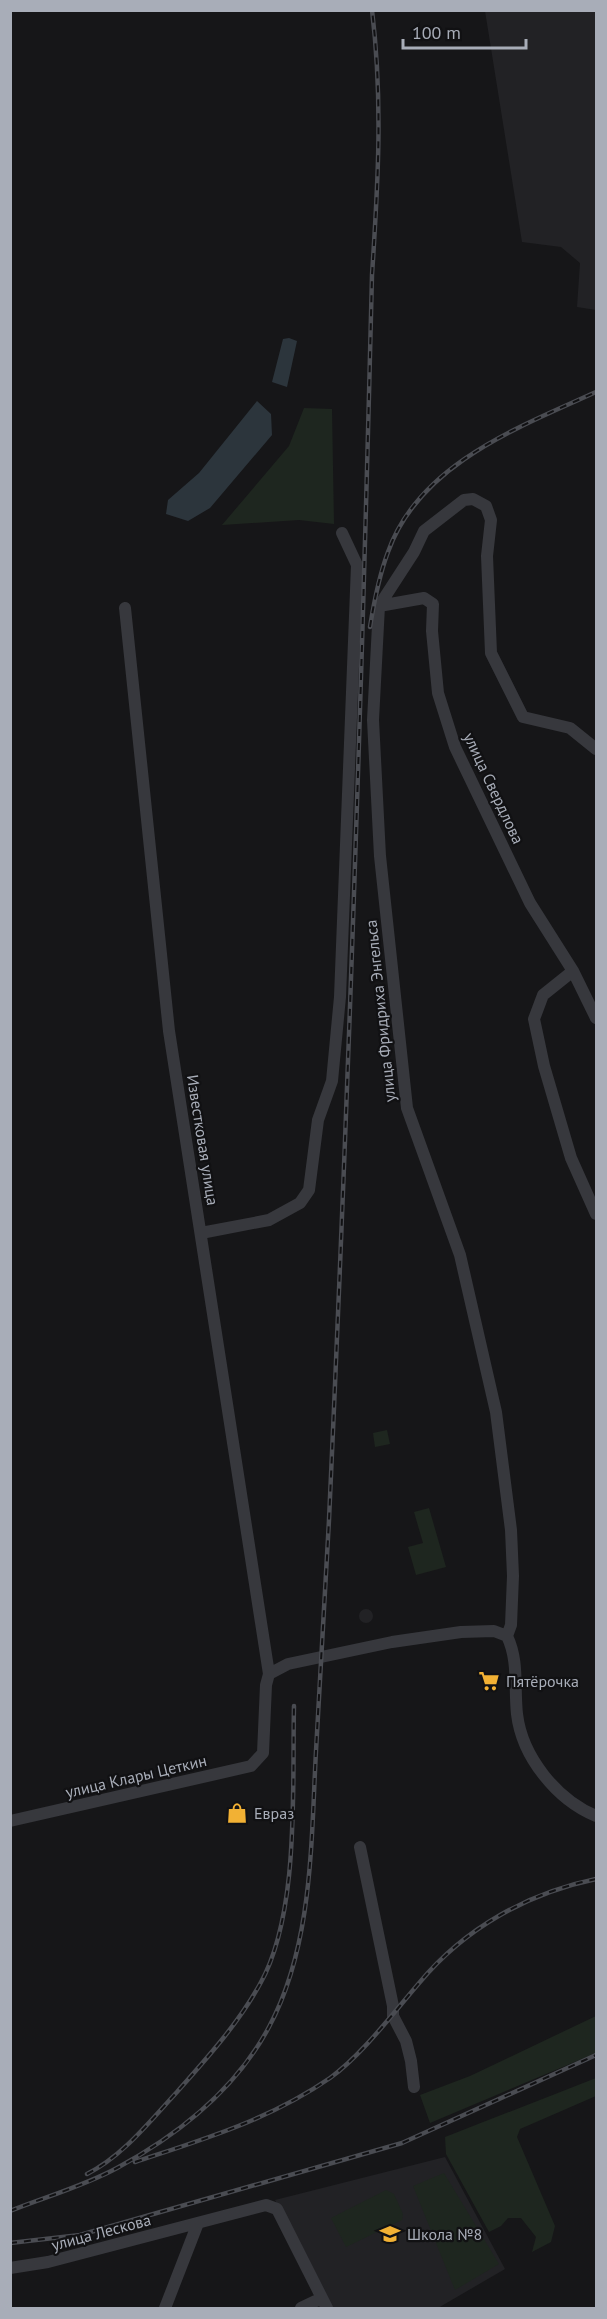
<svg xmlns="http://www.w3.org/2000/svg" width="607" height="2319" viewBox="0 0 607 2319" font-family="'PT Sans',sans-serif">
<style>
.built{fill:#222225}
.green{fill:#1e261f}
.water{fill:#2c353c}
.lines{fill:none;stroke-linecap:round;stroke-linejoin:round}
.minor{stroke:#37383d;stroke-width:12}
.rail-casing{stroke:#4a4c52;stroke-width:4.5}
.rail{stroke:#111113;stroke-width:2;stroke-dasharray:7;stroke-linecap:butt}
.labels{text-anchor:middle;stroke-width:4.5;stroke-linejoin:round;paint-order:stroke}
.street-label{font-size:16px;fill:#a8adb8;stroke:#111113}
.poi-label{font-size:16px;fill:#a8adb8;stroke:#111113;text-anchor:start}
</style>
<rect width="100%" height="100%" fill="#161618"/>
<path class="built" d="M485 11H596V310L577 307 580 263 561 247 522 242Z
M359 1616a7 7 0 1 1 14 0a7 7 0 1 1-14 0Z
M445 2157 505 2269 438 2308H329L275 2200Z"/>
<path class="green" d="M304 408 332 409 334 524 299 520 222 525 289 446Z
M387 1430 390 1444 375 1447 373 1433Z
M429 1508 446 1567 416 1575 408 1547 423 1543 414 1512Z
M596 2016V2053L430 2123 420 2095 470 2076Z
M596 2078V2096L520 2129 517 2137 555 2226 551 2242 532 2252 536 2237 521 2218H508L501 2226 489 2232 446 2154 445 2137Z
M444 2173 499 2264 455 2290 413 2186Z
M386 2190 394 2194 403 2214 402 2220 346 2247 331 2218Z"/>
<path class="water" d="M289 338 297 341 287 387 272 382 283 339Z
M257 401 271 414 272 435 210 508 188 521 166 514 168 500 199 473Z"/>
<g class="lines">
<path class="minor" d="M379 606 414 552 424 531 464 500 473 499 486 506 491 520 487 556 491 653 523 717 570 728 596 749
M125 608 169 1031 269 1674
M573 971 543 995 534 1019 544 1066 571 1158 596 1214
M201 1233 269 1220 300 1203 309 1190 318 1120 332 1081 340 997 357 565 342 533
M507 1636 511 1625 513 1576 511 1530 496 1412 460 1255 407 1108 380 856 373 720 379 606 424 598 433 604 432 631 438 693 455 747 530 903 573 971 596 1018
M10 1821 251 1766 263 1753 266 1685 269 1674 288 1664 392 1642 461 1632 494 1631 507 1636C519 1661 514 1687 517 1714 522 1757 557 1800 596 1816
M360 1847 393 2006V2016L406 2041 411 2061 414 2087
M10 2268 48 2262 266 2205 277 2209 327 2308
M165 2308 198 2223
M301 2308 322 2298"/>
<g class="rail-casing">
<path id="rail" d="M370 627C374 602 379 576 388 552 419 464 519 427 596 392
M135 2162C204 2139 269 2120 330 2078 362 2055 394 2012 420 1982 465 1928 528 1893 596 1879
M87 2174C123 2156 150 2121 177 2092 207 2058 238 2024 260 1984 300 1913 292 1787 294 1706
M10 2211C45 2197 84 2186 117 2168 178 2135 236 2089 269 2027 313 1945 311 1842 316 1751 320 1674 325 1597 329 1520 348 1105 362 690 372 275 378 184 383 101 372 10
M10 2243 80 2235 402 2143 596 2055"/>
</g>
<use href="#rail" class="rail"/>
</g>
<defs>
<g id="supermarket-bare" transform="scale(1.62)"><path d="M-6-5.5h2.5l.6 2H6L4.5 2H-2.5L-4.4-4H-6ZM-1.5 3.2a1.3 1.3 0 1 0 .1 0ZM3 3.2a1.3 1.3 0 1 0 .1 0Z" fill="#f2b134" stroke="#111113" stroke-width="2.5" paint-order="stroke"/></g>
<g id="shop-bare" transform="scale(1.62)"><path d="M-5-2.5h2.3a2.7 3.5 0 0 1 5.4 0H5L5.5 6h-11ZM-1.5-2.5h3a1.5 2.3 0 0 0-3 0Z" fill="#f2b134" stroke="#111113" stroke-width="2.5" paint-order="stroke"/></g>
<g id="school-bare" transform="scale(1.62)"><path d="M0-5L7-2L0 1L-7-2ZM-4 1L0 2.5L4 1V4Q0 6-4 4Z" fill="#f2b134" stroke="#111113" stroke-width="2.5" paint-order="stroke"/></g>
</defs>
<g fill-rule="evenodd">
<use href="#supermarket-bare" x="489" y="1681"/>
<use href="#shop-bare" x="237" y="1813"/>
<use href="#school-bare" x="390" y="2234"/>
</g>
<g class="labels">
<g class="street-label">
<text transform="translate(494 788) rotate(65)" y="6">улица Свердлова</text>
<text transform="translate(380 1011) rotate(-96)" y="6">улица Фридриха Энгельса</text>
<text transform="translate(203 1140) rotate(81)" y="6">Известковая улица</text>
<text transform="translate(136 1776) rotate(-13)" y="6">улица Клары Цеткин</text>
<text transform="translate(101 2232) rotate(-15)" y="6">улица Лескова</text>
</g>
<g class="poi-label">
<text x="506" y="1687">Пятёрочка</text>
<text x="254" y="1819">Евраз</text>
<text x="407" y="2240">Школа №8</text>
</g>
</g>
<rect width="607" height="2319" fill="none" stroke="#a8adb8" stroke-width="24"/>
<path d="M403 39v9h123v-9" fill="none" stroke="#a8adb8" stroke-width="3"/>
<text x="412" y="39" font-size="18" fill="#a8adb8" stroke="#111113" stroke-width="4.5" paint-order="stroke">100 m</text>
</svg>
